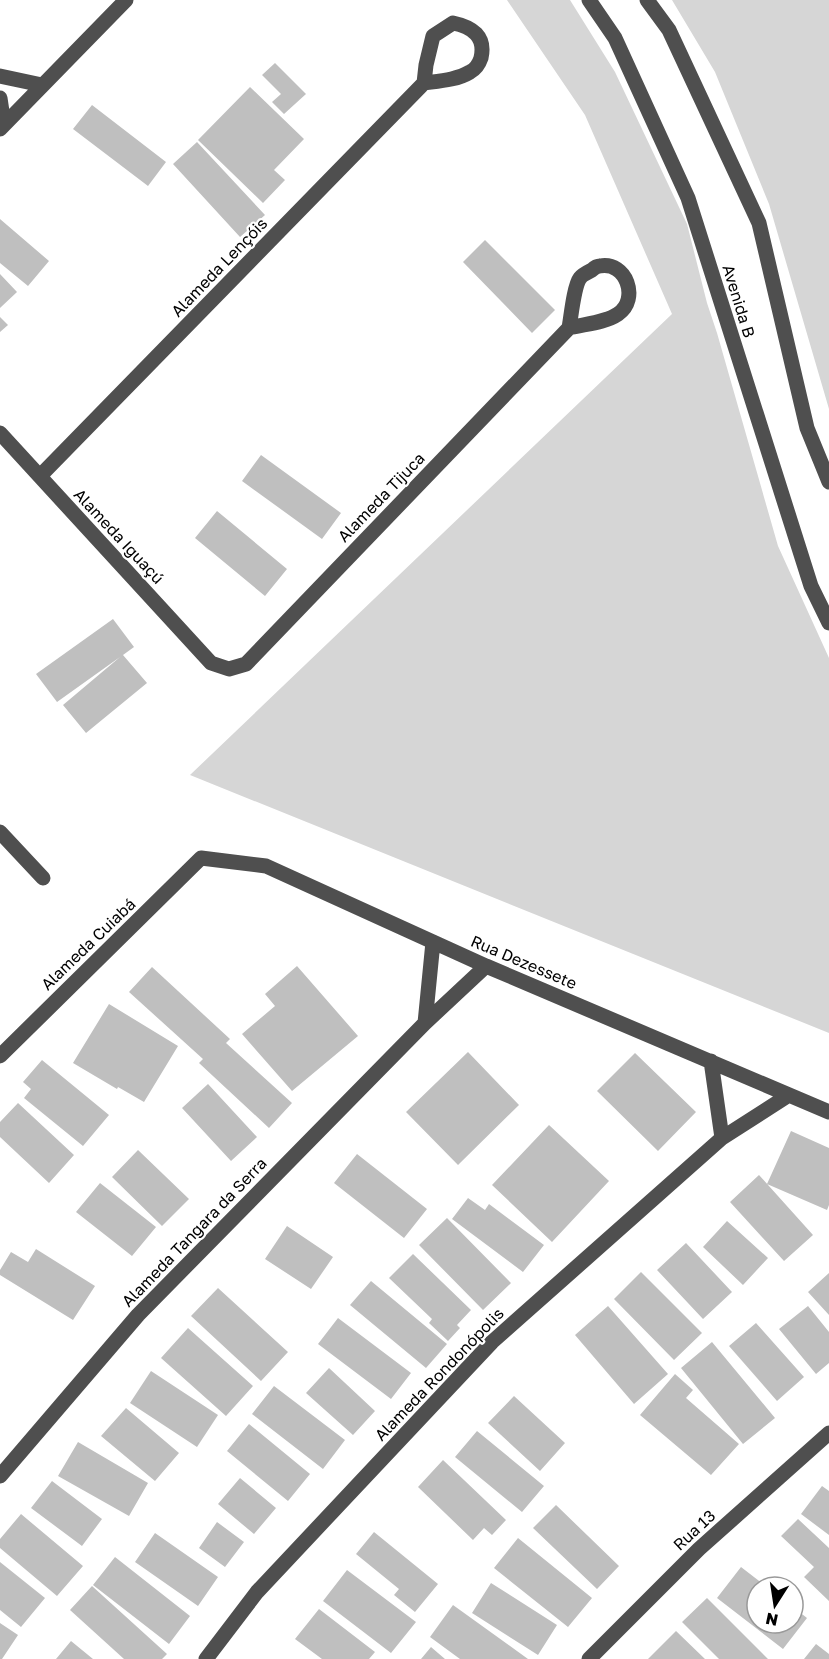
<svg xmlns="http://www.w3.org/2000/svg" width="829" height="1659" viewBox="0 0 829 1659" font-family="'Golos Text',sans-serif">
<style>
.green{fill:#d6d6d6}
.building{fill:#bfbfbf}
.lines{fill:none;stroke-linecap:round;stroke-linejoin:round}
.minor{stroke:#4f4f4f;stroke-width:15}
.labels{text-anchor:middle;stroke-width:4.5;stroke-linejoin:round;paint-order:stroke}
.street-label{font-size:16px;fill:#000;stroke:#fff}
</style>
<rect width="100%" height="100%" fill="#fff"/>
<path class="green" d="M507 0H570L615 72 687 224 707 303 717 333 778 546 829 658V1033L190 775 672 314 585 115Z
M672 0H829V409L769 204 715 72Z"/>
<path class="building" d="M275 63 306 94 284 114 272 102 281 94 262 75Z
M250 87 304 139 274 170 285 180 263 203 198 140Z
M92 105 166 162 148 186 73 129Z
M197 142 265 215 240 237 173 164Z
M0 219 49 261 28 286 0 263Z
M485 240 555 310 532 333 463 262Z
M0 274 17 292 0 308Z
M0 317 8 325 0 332Z
M261 455 341 513 322 539 242 481Z
M217 511 287 569 265 596 195 538Z
M113 619 134 647 123 655 147 683 86 733 63 705 120 657 57 702 36 674Z
M297 966 358 1036 292 1091 242 1034 275 1006 265 994Z
M152 967 230 1039 226 1043 292 1103 269 1128 199 1063 203 1059 129 992Z
M109 1004 178 1046 144 1102 118 1087 117 1089 73 1063Z
M468 1052 519 1105 458 1165 406 1112Z
M635 1053 696 1112 658 1151 597 1091Z
M42 1060 109 1115 83 1146 24 1098 31 1089 23 1082Z
M208 1084 257 1137 231 1161 182 1108Z
M18 1103 74 1155 49 1183 0 1137V1122Z
M549 1125 609 1181 552 1242 492 1185Z
M791 1131 829 1148V1205L827 1210 767 1184Z
M138 1150 189 1199 162 1226 112 1177Z
M357 1154 427 1209 404 1238 334 1183Z
M759 1175 813 1235 784 1261 730 1202Z
M100 1183 156 1227 132 1256 76 1212Z
M468 1198 485 1210 489 1204 544 1245 523 1272 452 1219Z
M447 1218 511 1283 483 1310 419 1245Z
M727 1221 768 1258 743 1285 703 1247Z
M287 1226 333 1257 311 1289 265 1259Z
M686 1243 732 1292 703 1319 657 1270Z
M36 1249 95 1286 73 1320 0 1275V1270L11 1252 28 1262Z
M413 1254 471 1310 457 1325 460 1328 448 1341 429 1323 432 1319 389 1278Z
M641 1272 702 1333 674 1360 614 1299Z
M829 1273V1315L808 1292Z
M371 1281 447 1344 426 1368 350 1305Z
M218 1288 288 1352 261 1381 191 1316Z
M608 1306 668 1374 634 1404 575 1335Z
M808 1306 829 1332V1363L816 1374 779 1329Z
M338 1318 411 1373 391 1399 318 1344Z
M756 1323 804 1377 777 1401 729 1346Z
M188 1328 253 1386 226 1416 161 1358Z
M712 1342 775 1418 743 1444 681 1368Z
M329 1368 375 1411 353 1435 306 1393Z
M151 1371 218 1415 197 1447 130 1403Z
M675 1374 693 1390 686 1398 739 1444 711 1475 640 1415Z
M274 1386 345 1440 323 1469 252 1414Z
M514 1396 565 1443 540 1471 488 1423Z
M126 1408 179 1453 155 1481 101 1436Z
M249 1424 310 1474 288 1501 227 1451Z
M477 1431 544 1486 522 1512 455 1457Z
M78 1442 148 1483 129 1516 58 1476Z
M443 1460 506 1520 492 1535 484 1528 473 1540 418 1487Z
M240 1478 276 1508 254 1534 218 1504Z
M52 1481 102 1519 82 1546 31 1508Z
M822 1486 829 1491V1535L801 1514Z
M556 1505 619 1566 597 1589 533 1528Z
M21 1514 83 1566 57 1596 0 1548V1539Z
M798 1519 829 1548V1601L804 1577 814 1567 781 1536Z
M217 1522 244 1542 225 1567 199 1548Z
M374 1532 438 1584 415 1612 394 1595 399 1589 356 1554Z
M155 1533 218 1577 198 1606 135 1562Z
M518 1538 592 1598 568 1627 494 1568Z
M115 1557 190 1616 169 1644 93 1585Z
M0 1562 45 1598 21 1627 0 1610Z
M741 1567 767 1587H757V1623H793V1607L807 1618 783 1649 717 1598Z
M347 1570 416 1622 391 1653 323 1601Z
M491 1583 557 1625 538 1655 472 1613Z
M92 1586 167 1654 162 1659H124L70 1610Z
M707 1598 768 1659H719L682 1622Z
M453 1605 528 1659H460L430 1637Z
M319 1609 375 1652 369 1659H322L295 1639Z
M0 1623 18 1635 2 1659H0Z
M676 1631 705 1659H648Z
M71 1641 93 1659H56Z
M816 1644 829 1654V1659H804Z
M431 1647 445 1659H421Z"/>
<g class="lines">
<path class="minor" d="M589 0 615 38 688 198 811 586 829 623
M647 0 669 30 759 223 807 428 829 482
M0 76 42 85
M0 98 4 125
M0 129 126 0
M0 433 211 663 229 669 246 664 569 328C571 317 574 286 580 278 582 275 588 272 592 270 594 268 597 266 600 266 626 261 640 299 618 314 605 323 584 324 569 328
M40 476 424 83C439 81 457 80 470 72 476 69 479 64 481 58 486 36 472 27 453 23L433 36 426 65 424 83
M0 832 43 878
M425 1023 433 942
M0 1056 201 858 266 866 486 966 829 1112
M711 1061 722 1138
M0 1476 138 1315 425 1023 486 966
M206 1659 257 1592 492 1342 722 1138 789 1095
M589 1659 699 1549 829 1433"/>
</g>
<g class="labels">
<g class="street-label">
<text transform="translate(219 267) rotate(-46)" y="6">Alameda Lençóis</text>
<text transform="translate(739 301) rotate(73)" y="6">Avenida B</text>
<text transform="translate(381 497) rotate(-46)" y="6">Alameda Tijuca</text>
<text transform="translate(119 536) rotate(47)" y="6">Alameda Iguaçú</text>
<text transform="translate(88 944) rotate(-44)" y="6">Alameda Cuiabá</text>
<text transform="translate(524 962) rotate(23)" y="6">Rua Dezessete</text>
<text transform="translate(194 1232) rotate(-46)" y="6">Alameda Tangara da Serra</text>
<text transform="translate(439 1374) rotate(-46)" y="6">Alameda Rondonópolis</text>
<text transform="translate(694 1530) rotate(-43)" y="6">Rua 13</text>
</g>
</g>
<g transform="translate(775 1605) rotate(192)"><circle r="28" fill="#ffffff" stroke="#999999" stroke-width="1.5"/>
<path d="M0-4.5L10 22L0 15L-10 22Z" fill="#000000"/>
<text y="-9" font-size="16" font-weight="bold" text-anchor="middle" fill="#000000">N</text>
</g>
</svg>
